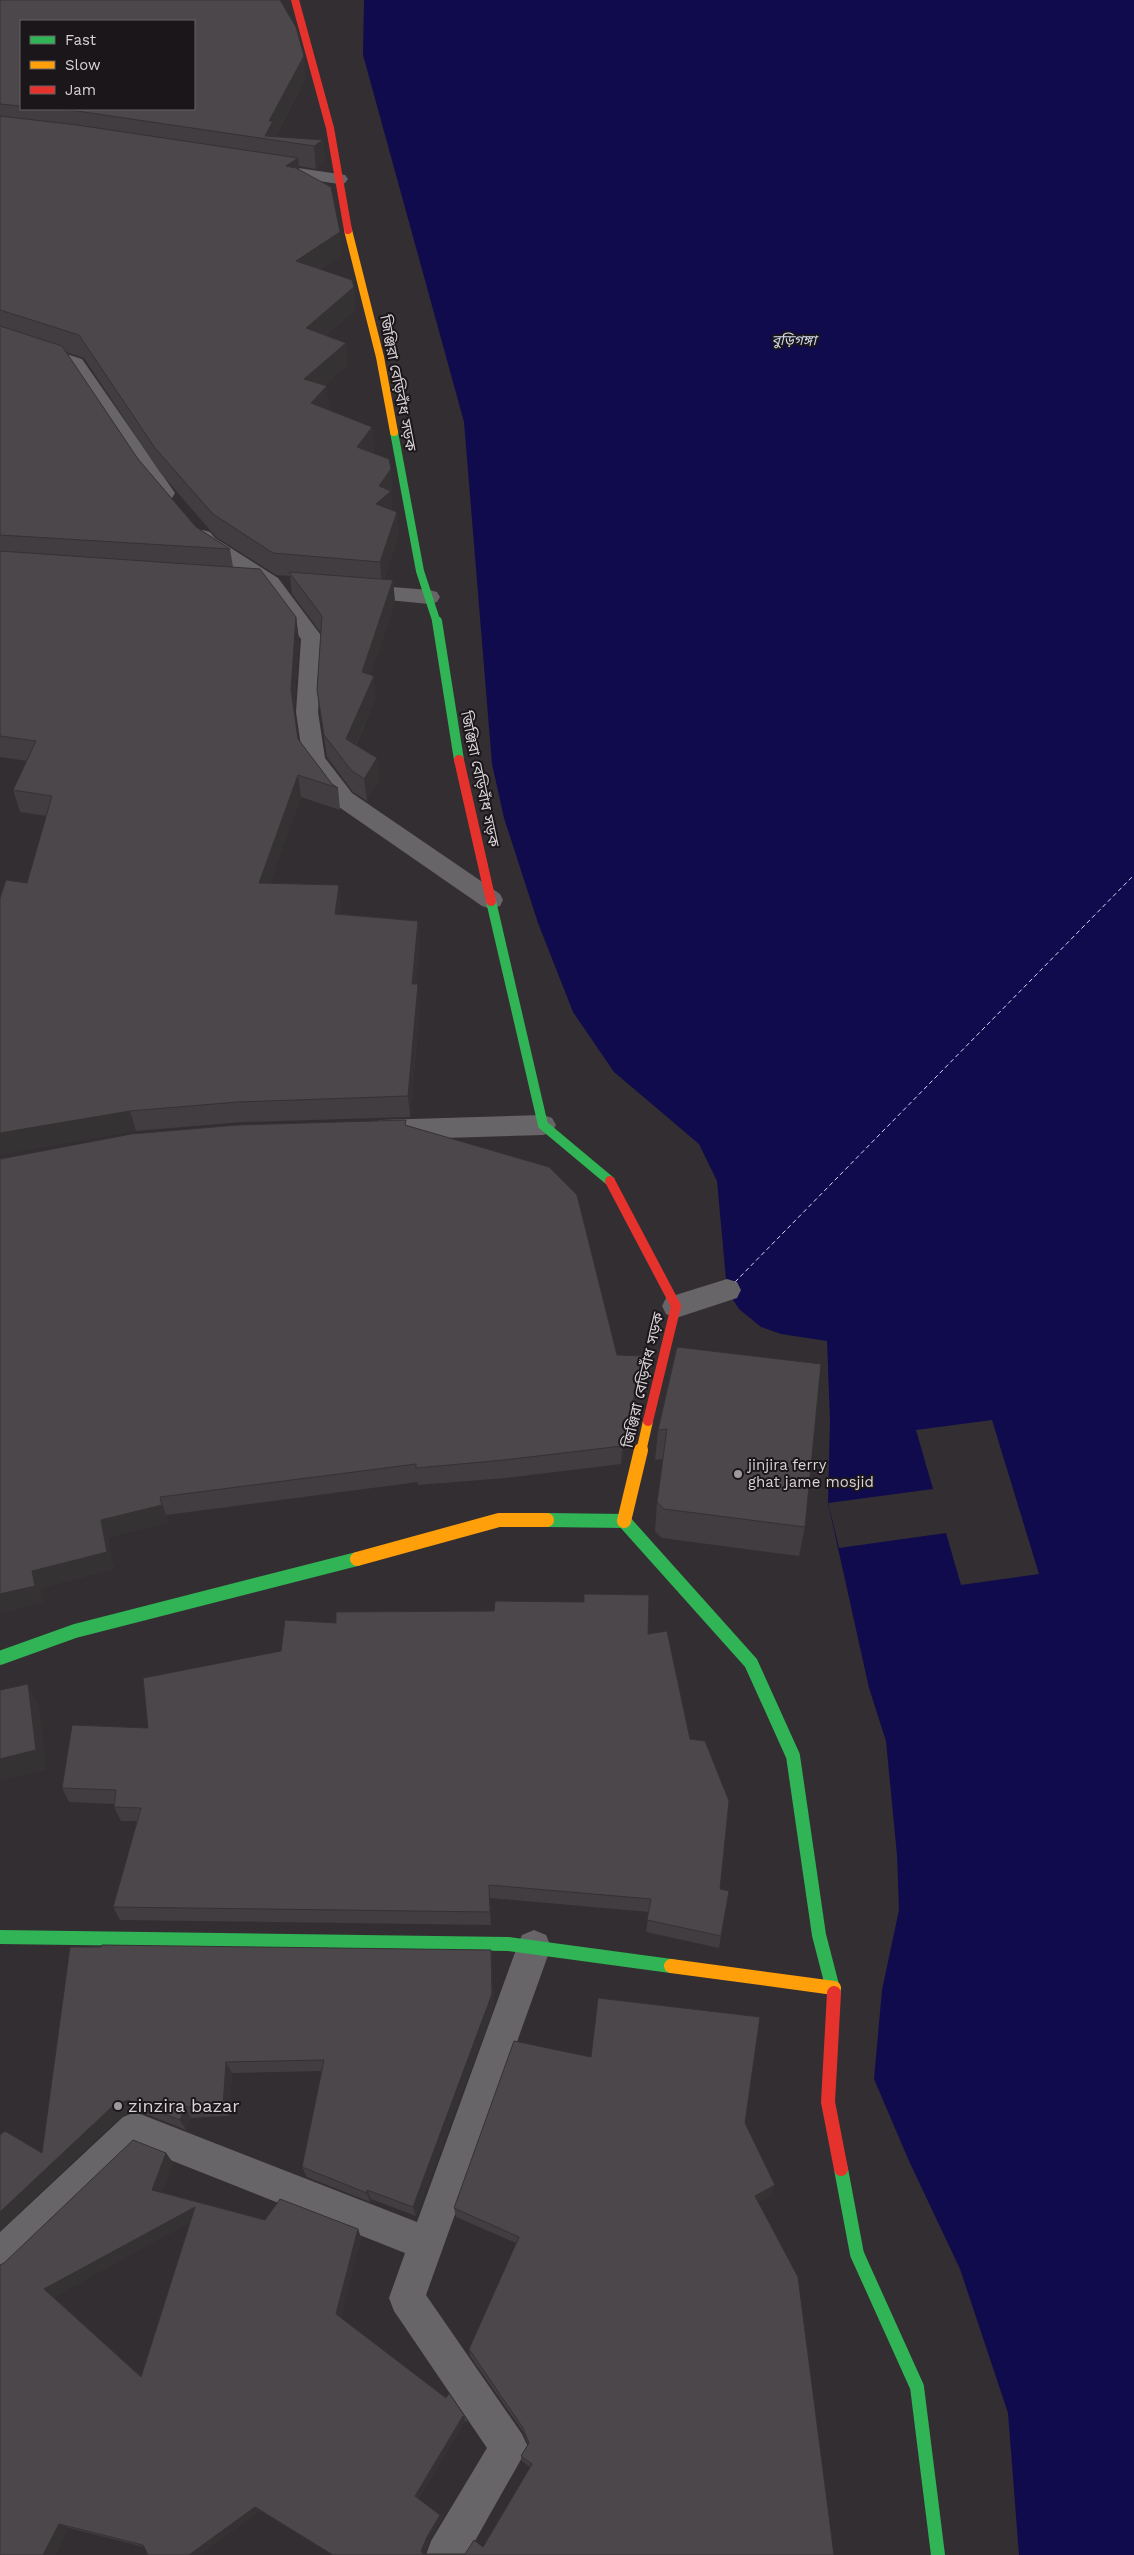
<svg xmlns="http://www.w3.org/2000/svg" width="1134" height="2555" viewBox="0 0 1134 2555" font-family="'Work Sans','Noto Sans Bengali',sans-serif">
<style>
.water{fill:#100b4d}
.pier{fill:#332e32}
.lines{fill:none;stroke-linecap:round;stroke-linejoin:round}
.ferry{stroke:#d4dbf0;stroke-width:1;stroke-dasharray:4.5 3;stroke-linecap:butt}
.street{fill:#686568;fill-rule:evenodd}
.fast-far2{stroke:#30b455;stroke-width:8}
.fast-far1{stroke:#30b455;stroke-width:10}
.fast{stroke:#30b455;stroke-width:14}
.slow-far2{stroke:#ff9f0a;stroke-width:8}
.slow-far1{stroke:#ff9f0a;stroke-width:10}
.slow{stroke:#ff9f0a;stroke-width:14}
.jam-far2{stroke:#e5322d;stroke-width:8}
.jam-far1{stroke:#e5322d;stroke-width:10}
.jam{stroke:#e5322d;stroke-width:14}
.wall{fill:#413d40;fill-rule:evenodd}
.shaded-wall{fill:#353234}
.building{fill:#4c474a;stroke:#353234;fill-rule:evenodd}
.poi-dot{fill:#9f999e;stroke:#1a1619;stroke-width:2}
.labels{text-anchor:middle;stroke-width:4;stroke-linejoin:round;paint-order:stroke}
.far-water-label{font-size:14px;font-style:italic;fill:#d4dbf0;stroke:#1a1619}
.street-label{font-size:15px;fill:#d9d3d8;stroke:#1a1619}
.poi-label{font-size:15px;fill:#d9d3d8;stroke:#1a1619;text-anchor:start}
.near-poi-label{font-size:18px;fill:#d9d3d8;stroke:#1a1619;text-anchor:start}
</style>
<rect width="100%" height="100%" fill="#332e32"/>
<path class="water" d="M364 0H1134V2555H1019L1008 2413 960 2269 909 2161 874 2079 882 1990 899 1910 897 1855 886 1741 869 1688 828 1503 830 1420 827 1341 781 1334 761 1327 739 1309 727 1290 717 1181 699 1144 614 1072 573 1012 538 923 504 818 492 764 464 422 363 55Z"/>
<path class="pier" d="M992 1420 1039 1574 961 1585 946 1533 839 1548 828 1503 933 1489 916 1430Z"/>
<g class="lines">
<path class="ferry" d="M735 1282 1134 875"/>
<path class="street" d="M271 164 339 174 345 175 348 179 345 183 339 184 265 173 262 169 265 165Z
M0 333 82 359 175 493 172 498C157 501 152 491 144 480L68 367 0 345Z
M203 530 210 532 215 538 278 578 323 638 318 712 325 758 352 793 500 894 503 900 500 906 491 909 482 906 336 805 306 766 303 760 296 712 301 639 262 588 201 548 192 537 196 532Z
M355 584 429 590 437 592 440 597 437 602 429 604 347 596 344 591 347 586Z
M543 1115 552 1118 556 1125 552 1132 543 1135 380 1140 371 1137 367 1130 371 1123 380 1120Z
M727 1279 737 1282 741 1290 737 1298 676 1318 666 1314 662 1306 666 1298Z
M534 1930 546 1935 551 1947 426 2295 522 2434 528 2447 467 2555H426L431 2541 487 2448 394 2311 389 2298 405 2253 140 2148 13 2270 0 2275V2232L123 2117 135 2112 417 2222 517 1947 522 1935Z"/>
<path class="fast-far2" d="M394 432 420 571 437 623"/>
<path class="fast-far1" d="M437 621 459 760
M491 901 543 1125 610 1181"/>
<path class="fast" d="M547 1520 624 1521 751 1663 793 1756 819 1935 834 1993
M0 1658 75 1631 357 1559
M0 1937 508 1944 671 1966
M841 2169 857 2254 917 2387 938 2555"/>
<path class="slow-far2" d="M348 230 380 357 394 432"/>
<path class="slow-far1" d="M641 1452 648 1421"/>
<path class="slow" d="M624 1521 641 1450
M357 1559 499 1520H547
M671 1966 834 1988"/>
<path class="jam-far2" d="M295 0 330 128 348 230"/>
<path class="jam-far1" d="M459 760 491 901
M610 1181 676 1306 648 1421"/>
<path class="jam" d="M834 1993 828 2102 841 2169"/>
</g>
<path class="wall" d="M0 0 306 78 275 137 323 140 325 162 316 169 299 166V169L342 255 320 269 356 309 326 335 348 365 325 385 329 409 328 410 372 427 374 449 372 453 393 491 391 494 392 510 397 512 399 534 384 580H393L395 603 370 675 376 698 356 745 377 758 379 780 367 801 353 792 327 757 317 690 321 633 292 594 290 576 276 575 216 537 159 471 84 358 66 352 138 459 196 527 230 549 233 567 296 617 299 640 294 711 298 739 332 784 338 788 340 810 301 797 270 883 341 906 340 914 418 921 420 943 416 984 420 1006 410 1117 242 1122 136 1131 27 883 46 816 20 812 13 790 27 761 0 757ZM21 21 194 109H21Z
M406 1125 617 1355 643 1375 621 1464 505 1478 418 1485V1482L166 1515 168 1523 108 1537 113 1569 40 1588 43 1602 0 1613V1159Z
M677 1347 805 1527 799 1556 662 1538 655 1531 657 1502 663 1459 655 1460 658 1430Z
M336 1623 648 1634 720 1889 721 1936 719 1948 646 1932 649 1912 490 1898 491 1925 120 1920 113 1907 137 1821H121L114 1807V1804L69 1802 62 1788 148 1728 281 1651Z
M70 1947 491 1950 492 1963 494 2006 416 2216 371 2199 370 2202 307 2177 302 2167 322 2071 232 2073 229 2116 191 2118 186 2130 136 2110 122 2115 0 2230V2135L42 2153Z
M745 2123 772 2195 758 2201 834 2555H332L261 2511 144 2547 69 2528 55 2555 4 2263 166 2153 173 2163 162 2192 265 2220 358 2229 361 2238 341 2318 466 2418 468 2423 465 2421 418 2499 440 2515 442 2519 429 2540 424 2554H465L483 2547 530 2467 522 2461 521 2456 528 2444 524 2433 470 2356 469 2349 516 2243 456 2217 454 2208ZM190 2222 141 2376 54 2297Z"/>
<path class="shaded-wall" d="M304 56 306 78 275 136H265L269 121Z
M323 140 325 162 316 169 314 146Z
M298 158 300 180 286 166Z
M340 232 342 255 299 283 296 261Z
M354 287 356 309 308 350 306 328Z
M346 343 348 365 306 402 304 379Z
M327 386 329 409 314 426 311 403Z
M372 427 374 449 359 470 357 447Z
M391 469 393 491 391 494 392 513 376 504 379 486Z
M397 512 399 534 382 585 380 562Z
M393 580 395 603 364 694 362 672Z
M296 617 299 640 294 712 291 690Z
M374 676 376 698 348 761 346 739Z
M377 758 379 780 367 801 364 779Z
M298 775 301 797 263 905 259 883Z
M339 885 341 906 338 936 335 914Z
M418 921 420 943 414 1005 412 984Z
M418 984 420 1006 410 1117 408 1096Z
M130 1111 136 1131 0 1155V1133Z
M644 1356 643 1375 621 1464 622 1446Z
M160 1497 166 1515 168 1523 108 1537 113 1569 40 1588 43 1602 0 1613V1594L101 1520Z
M28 1684 39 1705 47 1770 0 1781V1759Z
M489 1885 490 1898 491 1925 490 1912Z
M491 1950 492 1963 494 2006 416 2216 413 2207Z
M226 2062 232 2073 229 2116 223 2106Z
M128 2100 136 2110 122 2115 0 2230V2212L114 2105Z
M185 2107 191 2118 186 2130 180 2120Z
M166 2153 173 2163 159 2199 152 2190Z
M775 2185 772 2195 752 2205 755 2196Z
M367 2190 371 2199 370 2202 367 2193Z
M195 2207 202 2216 54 2297 149 2383 141 2377 44 2289Z
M358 2229 361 2238 341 2321 336 2314Z
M463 2416 465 2421 417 2500 415 2496Z
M255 2507 261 2511 200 2555H189Z
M440 2515 442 2519 429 2540 424 2554 421 2551 427 2537Z
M59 2524 69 2528 55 2555H43Z"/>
<path class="building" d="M0 0H280L296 27 304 56 269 121H273L265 136 323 140 314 146 77 111 52 109H194V21H21V106L0 104Z
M0 116 77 125 298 158 286 166 296 168 331 187 340 232 296 261 352 280 354 287 306 328 346 343 304 379 327 386 311 403 372 427 357 447 389 459 391 469 379 486 391 491 376 504 397 512 380 562 273 553 213 514 155 448 79 335 0 310Z
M0 326 62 346 138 459 196 527 230 549 0 535Z
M0 551 260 569 296 617 291 690 298 739 332 784 338 788 298 775 259 883 339 885 335 914 418 921 412 984H418L408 1096 238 1102 130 1111 0 1133V898L6 880 27 883 52 796 13 790 36 741 0 736Z
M289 572 393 580 362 672 374 676 346 739 377 758 364 779 351 770 324 735 317 690 322 616Z
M406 1120 405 1125 549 1167 577 1195 617 1355 644 1356 622 1446 504 1460 416 1468V1464L160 1497 162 1505 101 1520 107 1552 32 1571 35 1586 0 1594V1159L131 1134 238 1125Z
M677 1347 821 1364 805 1527 664 1509 657 1502 667 1429 658 1430Z
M584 1594 649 1595 648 1634 667 1631 690 1739 705 1741 729 1801 720 1889 729 1891 721 1936 647 1920 651 1899 489 1885 490 1912 113 1907 141 1808 114 1807 116 1790 62 1788 72 1725 148 1728 143 1678 281 1651 285 1620 336 1623V1612L494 1611 495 1601 584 1602Z
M28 1684 36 1750 0 1759V1690Z
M102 1945 491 1950 492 1994 413 2207 367 2190V2193L302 2167 324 2060 226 2062 223 2106 185 2107 180 2120 128 2100 114 2105 0 2212V2135L5 2131 42 2153 70 1947H101Z
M598 1998 760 2017 745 2123 775 2185 755 2196 798 2277 834 2555H333L255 2507 189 2555H148L143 2545 59 2524 43 2555H0V2265L4 2263 133 2140 166 2153 152 2190 265 2220 280 2199 358 2229 336 2314 446 2398 449 2393 466 2418 463 2416 415 2496 440 2515 427 2537 421 2551 423 2554H465L474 2540 483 2547 532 2464 521 2456 529 2443 523 2428 469 2349 519 2237 454 2208 514 2041 591 2057ZM195 2207 141 2377 44 2289Z"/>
<g class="poi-dot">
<circle cx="738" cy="1474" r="5"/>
<circle cx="118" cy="2106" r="5"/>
</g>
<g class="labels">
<g class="far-water-label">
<text x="794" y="345">বুড়িগঙ্গা</text>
</g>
<g class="street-label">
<text transform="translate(398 383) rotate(79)" y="5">জিঞ্জিরা বেড়িবাঁধ সড়ক</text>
<text transform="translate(480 779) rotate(78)" y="5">জিঞ্জিরা বেড়িবাঁধ সড়ক</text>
<text transform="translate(643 1380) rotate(-77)" y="5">জিঞ্জিরা বেড়িবাঁধ সড়ক</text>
</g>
<g class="poi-label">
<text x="748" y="1470">jinjira ferry<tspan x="748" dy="17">ghat jame mosjid</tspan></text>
</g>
<g class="near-poi-label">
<text x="128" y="2112">zinzira bazar</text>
</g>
</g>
<rect x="20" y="20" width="175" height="90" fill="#1a1619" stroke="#666265"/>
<rect x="30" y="36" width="25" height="8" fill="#30b455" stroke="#666265"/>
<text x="65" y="45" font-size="15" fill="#d9d3d8">Fast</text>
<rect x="30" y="61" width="25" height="8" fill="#ff9f0a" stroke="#666265"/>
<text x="65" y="70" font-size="15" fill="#d9d3d8">Slow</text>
<rect x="30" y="86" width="25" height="8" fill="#e5322d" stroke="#666265"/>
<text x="65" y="95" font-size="15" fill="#d9d3d8">Jam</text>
</svg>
